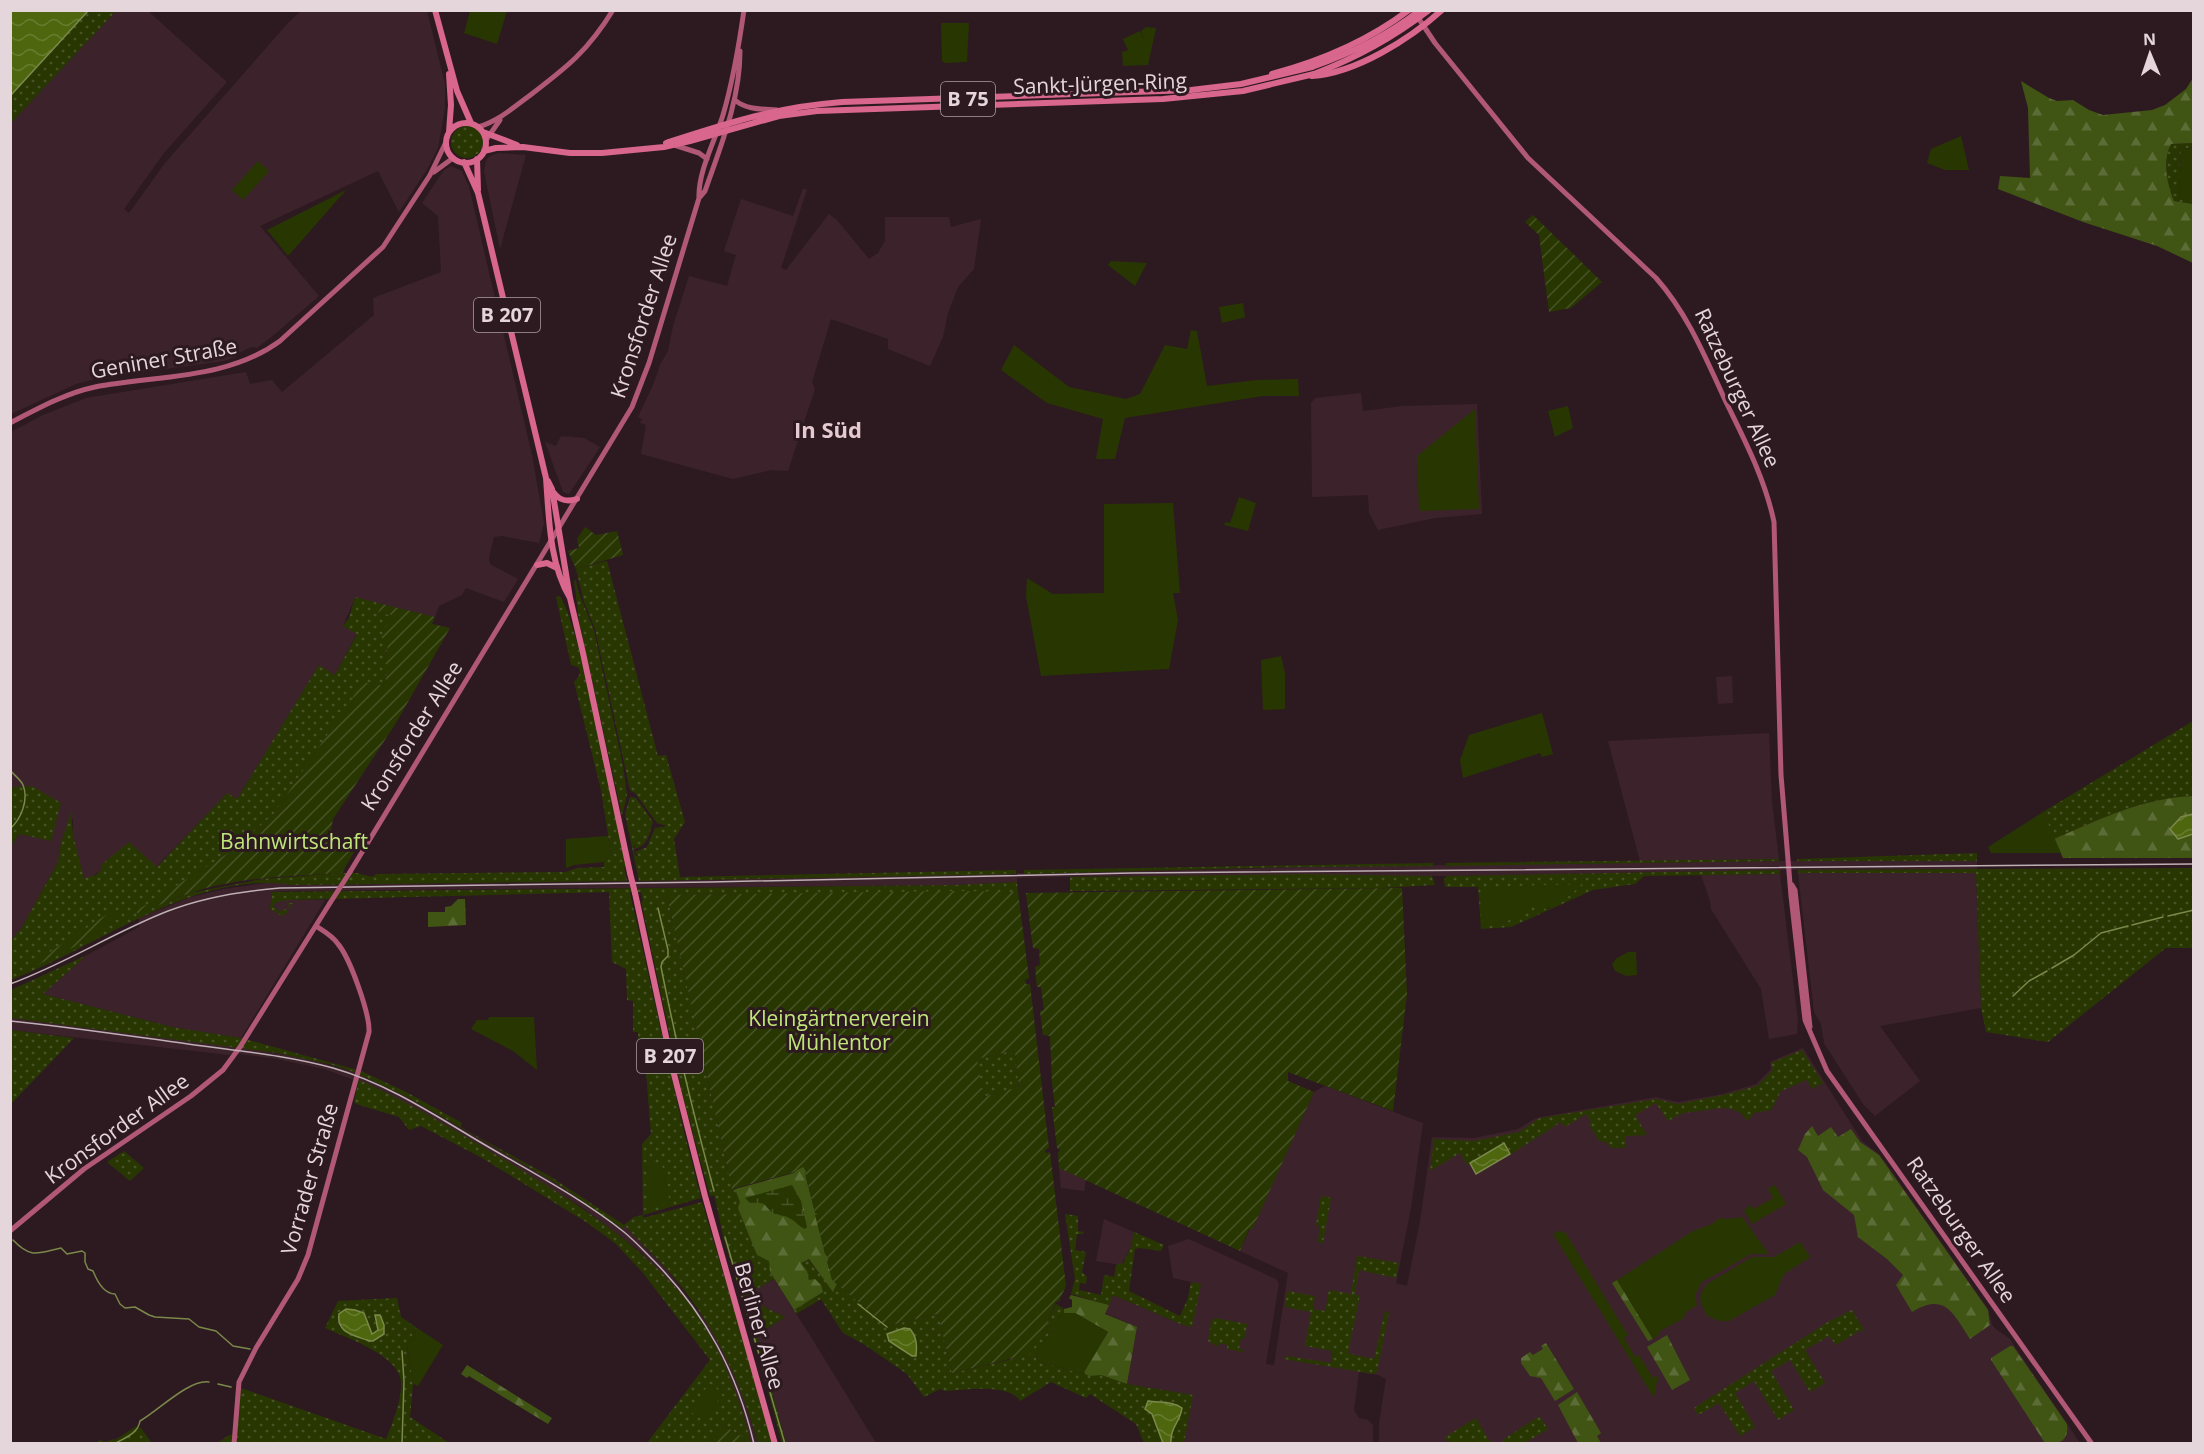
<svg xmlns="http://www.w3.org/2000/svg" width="2204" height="1454" viewBox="0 0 2204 1454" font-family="'Open Sans',sans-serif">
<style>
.built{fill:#3c232b}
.grass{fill:url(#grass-dots);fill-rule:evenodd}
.forest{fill:url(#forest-firs)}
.wetland{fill:url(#wetland-marsh)}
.park{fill:#283702}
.garden{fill:url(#garden-furrows);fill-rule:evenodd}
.water{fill:url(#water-waves);stroke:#7b884b;stroke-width:1.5}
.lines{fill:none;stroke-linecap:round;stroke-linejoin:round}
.stream{stroke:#7b884b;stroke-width:1.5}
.secondary{stroke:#b05876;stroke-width:5}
.primary{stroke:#d8668d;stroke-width:6}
.rail{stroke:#bfb0b5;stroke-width:1.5}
.secondary-bridge{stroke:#b05876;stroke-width:5}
.primary-bridge{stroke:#d8668d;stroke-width:6}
.labels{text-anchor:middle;stroke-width:6;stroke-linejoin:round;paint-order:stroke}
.shield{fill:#2d1a20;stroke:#ad9ea2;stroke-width:1.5}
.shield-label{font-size:20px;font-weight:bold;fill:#e4d6da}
.street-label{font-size:21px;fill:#e4d6da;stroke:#2d1a20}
.park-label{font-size:21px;fill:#bfe678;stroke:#2d1a20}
.neighbourhood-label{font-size:22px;font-weight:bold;fill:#e5cad1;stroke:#2d1a20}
</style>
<defs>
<pattern id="grass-dots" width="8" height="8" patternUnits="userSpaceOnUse" patternTransform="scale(1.5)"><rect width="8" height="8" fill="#283702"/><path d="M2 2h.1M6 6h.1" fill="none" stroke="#475326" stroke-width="1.8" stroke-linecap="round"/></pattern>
<pattern id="forest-firs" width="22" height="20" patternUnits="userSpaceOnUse" patternTransform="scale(1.5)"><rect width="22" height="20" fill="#405414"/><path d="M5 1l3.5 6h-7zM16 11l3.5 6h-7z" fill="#5b6c36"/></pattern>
<pattern id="wetland-marsh" width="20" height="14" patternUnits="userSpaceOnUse" patternTransform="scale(1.5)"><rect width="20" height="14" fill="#283702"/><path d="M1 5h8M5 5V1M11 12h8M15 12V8" fill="none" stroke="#475326"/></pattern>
<pattern id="garden-furrows" width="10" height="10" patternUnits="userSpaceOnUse" patternTransform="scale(1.5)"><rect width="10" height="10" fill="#283702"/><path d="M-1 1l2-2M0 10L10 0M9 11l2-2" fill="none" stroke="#475326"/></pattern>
<pattern id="water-waves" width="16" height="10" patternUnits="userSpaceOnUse" patternTransform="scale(1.5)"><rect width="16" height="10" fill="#4e670e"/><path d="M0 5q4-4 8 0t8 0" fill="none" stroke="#677c30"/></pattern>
</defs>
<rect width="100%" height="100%" fill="#2d1a20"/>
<path class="built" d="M116 11H148L227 82 164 153 124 209 129 213 165 163 288 23 301 11H427L445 84V108L438 148 428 168 399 212 378 171 260 226 319 296 275 334 257 348 252 347 238 353 236 357 224 361 99 378 76 384 11 414 10 123Z
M499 153 526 155 500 249 484 171 486 160 490 156Z
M451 166 462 171 469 187 532 455 544 523 539 543 502 536 494 537 489 558 490 564 518 579 504 602 466 588 462 595 439 606 435 617 355 598 343 626 357 633 335 675 319 666 237 799 227 794 156 867 101 870 90 878H84L77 854 73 835V818L61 843 58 862 21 929 11 940V846L19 834 51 840 13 787 11 790V432L43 415 86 398 246 372 250 384 272 380 282 392 374 315 373 298 441 272 438 216 422 203 444 170Z
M803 188 807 190 781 268 786 270 829 214 837 220 869 259 878 253 885 241V217H949L951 227 981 219 974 269 958 287 948 313 943 337 930 366 888 349V339L831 319 812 382 815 389 788 471 771 470 733 479 641 454 646 425 640 423 642 419 638 417 653 385 660 365 668 351 673 326 689 276 727 286 736 255 724 251 741 199 793 216Z
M1361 393 1363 411 1403 406 1477 404 1482 514 1435 518 1378 530 1369 513 1368 495 1312 497 1311 403 1315 398Z
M561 436 584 438 600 447 569 494 563 492 545 442 556 446Z
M1732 676 1733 703 1718 704 1716 677Z
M1769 733 1772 802 1779 859 1640 861 1608 741Z
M1779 861H1977V869L1780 870 1447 876H1103L1017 878V882L954 885 286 891 272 892 270 909 280 912 273 906 277 902 284 900H325L241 1038 172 1027 43 994 87 955 139 927V918L191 897 224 889 273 882 292 885 600 882 1245 869 1292 867Z
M1798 873H1976L1981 1008 1880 1026 1920 1081 1875 1116 1863 1104 1824 1043 1821 1024 1814 1012Z
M1780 874 1798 1021 1797 1034 1769 1039 1761 989 1711 909 1710 901 1701 875Z
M10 1018 236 1047 304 1058 354 1072 407 1097 559 1185 623 1228 624 1225 667 1270 708 1324 727 1357 741 1390 758 1443H751L738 1400 720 1357 684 1297 660 1272 641 1252 583 1208 461 1134 379 1089 324 1069 277 1059 233 1053 229 1055 11 1030Z
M1803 1048 1862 1141 1880 1155 1988 1309 1992 1325 1997 1330 2009 1338 2080 1443H1379V1423L1386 1379 1378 1375 1359 1372 1354 1410 1359 1418 1368 1420 1373 1425V1443H1190L1184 1442 1192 1395 1127 1384 1137 1327 1105 1313 1113 1295 1183 1325 1191 1282 1173 1278 1168 1246 1189 1239 1276 1279 1279 1283 1266 1364 1274 1365 1288 1273 1240 1251 1250 1229H1252L1314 1092 1325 1086 1423 1123 1411 1208 1396 1283 1407 1286 1420 1221 1432 1137 1474 1138 1518 1129 1536 1118 1656 1097 1678 1102 1723 1094 1756 1084 1771 1069 1770 1062Z
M1059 1168 1086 1179 1084 1191 1061 1188Z
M1104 1219 1134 1232 1131 1247 1121 1265 1096 1261Z
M774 1279 811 1337 876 1443H786L757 1335 785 1317 762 1306 752 1291Z"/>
<path class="grass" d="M88 11H116L11 123 10 95Z
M451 142a16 16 0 1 1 32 0a16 16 0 1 1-32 0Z
M2193 143V149L2181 148 2179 200H2193V204L2174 201C2167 183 2162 162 2171 144Z
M607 561 658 756 666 755 685 822 674 839 680 877 1016 870V874L639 881 625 814 630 797 636 798 653 822C649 834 648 846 634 849L636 844 633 847 635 855 639 857 635 852 647 847 655 828 667 826 657 823 635 793 630 790 595 629 584 602 576 569Z
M574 580H576L578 591 594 630 623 766 627 795 622 816 632 861 579 621Z
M559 596C578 613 617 826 626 866L624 867 627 881 292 885C193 870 99 947 11 980V940L21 929 58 862 61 843 71 812 73 835 84 878 96 875 101 870V865L129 842 157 867 227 793 237 799 319 665 335 675 357 634 343 626 349 618 355 597 382 604 378 613 392 615 385 662 388 664 385 686 363 683 273 815 230 852 138 913 190 893 262 879 342 873H357L372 877 376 874 566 872 577 868 604 867V862L611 854 601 790 574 682C579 677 582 673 578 667L571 665 556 597Z
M2193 721V796C2143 798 2100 819 2054 839L2043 812Z
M32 786 61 803 51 841 19 834 11 846V790L13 787Z
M1977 853V861H1797V859Z
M1779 859V861L1446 866V863Z
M1433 863V866L1292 867 1024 874V870Z
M2193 868V948H2166L2048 1042 1986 1032 1981 1008 1976 873H1798V870Z
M1780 870V874L1644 876 1635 884 1593 890 1511 927 1481 929 1478 887H1445L1444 879 1447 876ZM1482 887 1560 901 1548 909 1531 905 1520 916 1501 923Z
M1304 874 1432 876 1435 885 1383 888 1070 891V877Z
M1017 882 1018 892 667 895 732 1189H735L769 1261 770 1272 774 1279 753 1291 762 1306 785 1317 757 1335 786 1443H782C765 1378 746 1314 727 1249 721 1231 719 1213 714 1195L710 1196 683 1097 641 901H643L641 892 630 893 683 1128 701 1198 643 1215V1218L702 1202 751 1366 772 1443H758C743 1389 721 1339 687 1294 669 1269 646 1248 625 1226L623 1229 559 1185 458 1126 407 1097 354 1072 329 1064 277 1053 11 1018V990L87 955 43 994 172 1027 241 1038 361 1071 406 1092 462 1123 461 1127 473 1134 551 1177 624 1225 634 1217 643 1215 642 1144 651 1134 645 1060 639 1059 638 1032H633V1001L627 1000 626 969 612 962 609 892 288 900 277 902 273 906 280 912 283 909 287 910 290 906 286 903H293L285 915 282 914 284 917 270 909 272 892 954 885Z
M11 1030 74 1038 11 1104H10Z
M1802 1050 1823 1083 1812 1089 1807 1080 1781 1091 1771 1110 1754 1113 1747 1121 1741 1113 1732 1109 1721 1108 1683 1113 1668 1121 1656 1103 1635 1115 1647 1135 1626 1136V1148H1611L1606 1142 1599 1141 1589 1124 1591 1122 1586 1114 1565 1127 1561 1122 1511 1154 1504 1143 1467 1165 1460 1153 1430 1171 1434 1139 1474 1141 1519 1132 1540 1118 1656 1099 1678 1104 1723 1095 1757 1086 1773 1070 1771 1063Z
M1011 1051 1015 1053 1019 1088 982 1097 976 1059Z
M359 1080C409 1102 456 1131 503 1159 568 1198 633 1237 683 1296 716 1335 739 1394 751 1443H745L744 1438 723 1425 710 1443H647L710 1360 643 1273 615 1243 586 1222 482 1158 421 1126 409 1130 399 1117 356 1104 354 1101Z
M124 1151 144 1168 130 1181 107 1162Z
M1321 1196 1331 1198 1323 1243 1318 1242 1320 1226 1316 1225Z
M1065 1214 1078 1216V1231L1084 1232 1083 1234H1077L1075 1250 1086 1252 1082 1272 1087 1277 1086 1284 1080 1283 1079 1290 1101 1295 1104 1275 1114 1277 1116 1265 1123 1263 1131 1247 1134 1232 1164 1245 1161 1251 1140 1248 1135 1249 1129 1291 1180 1316 1188 1298 1191 1282 1201 1284 1192 1327 1183 1325 1113 1295 1109 1305 1071 1294 1075 1279Z
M1357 1256 1399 1263 1396 1278 1359 1270 1352 1310 1355 1295H1360L1348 1353 1354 1354 1353 1358 1355 1355 1374 1359 1385 1311 1389 1312 1377 1372 1373 1374 1284 1359 1286 1356 1332 1363V1351L1305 1346 1311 1312 1285 1307 1287 1291 1315 1296 1313 1309 1325 1311 1329 1290 1351 1294Z
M808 1259 834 1291 837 1284 887 1326 938 1314 952 1373 1013 1359 1045 1329 1056 1304 1064 1309V1313H1062L1036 1355 1037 1361 1083 1374 1084 1371 1085 1374 1101 1375 1127 1384 1193 1395 1184 1443H1144L1136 1424 1090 1394 1086 1398 1051 1382 1020 1401C1009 1383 965 1390 945 1391L940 1389 924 1397 907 1374 865 1345 843 1333 821 1299 796 1314 794 1310 823 1292 809 1280 800 1263Z
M397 1298 401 1317 417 1328 407 1345 413 1384 410 1417 449 1443 216 1444 229 1435 237 1434 238 1387 386 1439C393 1422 402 1399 401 1382 399 1355 347 1338 325 1328L338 1301ZM361 1311 366 1316 371 1333 373 1334 378 1330 374 1317 384 1334 373 1341 339 1327 338 1319Z
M1852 1310 1864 1330 1862 1332 1861 1330 1836 1345 1829 1336 1805 1350 1825 1383 1810 1392 1790 1360 1771 1371 1794 1410 1778 1420 1754 1381 1735 1393 1755 1427 1740 1436 1719 1403 1698 1415 1694 1408 1828 1322Z
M1215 1318 1247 1324 1245 1338H1241L1239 1349 1244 1350 1243 1352 1227 1349V1345L1219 1343 1218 1347 1208 1341 1211 1321Z
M1538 1417H1540L1548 1429 1525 1443 1501 1444 1504 1439Z
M1476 1418 1488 1439 1494 1443H1448L1445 1437Z
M135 1427 141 1428 152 1443H96L100 1440 105 1442 114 1439 115 1440Z"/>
<path class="forest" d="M2193 78V143L2171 144C2162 162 2167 183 2174 201L2193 204V263L2157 246 2083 222 1998 189 2000 176 2030 178 2028 108 2021 81 2049 98 2057 101 2073 100 2089 110 2103 115 2152 110 2165 105 2186 89Z
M2193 796V858H2063L2054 839C2100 819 2143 798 2193 796Z
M458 899H465L466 925 428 927V912H445V907L451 906Z
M1812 1126 1818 1136 1831 1127 1838 1137 1851 1129 1860 1142 1879 1155 1988 1310 1990 1325 1970 1339C1953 1313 1945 1292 1912 1312L1896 1285 1903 1275 1887 1259 1858 1237 1854 1215 1823 1190 1807 1157 1798 1150 1805 1134Z
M803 1166 807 1173 805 1174 815 1212H817L818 1214 816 1216 825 1253C834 1262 828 1276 837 1284L833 1292 809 1259 801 1263 807 1271 809 1280 815 1279 821 1285 823 1292 794 1310 770 1272 769 1261 757 1255 738 1208 740 1202 735 1189 794 1173 798 1168Z
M1617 1280 1653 1339 1648 1341 1612 1283Z
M1071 1295 1109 1305 1105 1314 1137 1327 1127 1384 1101 1375 1089 1376 1085 1374 1084 1371 1108 1332 1075 1313H1064V1309L1072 1307V1300L1069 1298Z
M1667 1335 1690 1380 1672 1390 1647 1347Z
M1546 1343 1574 1389 1555 1401 1541 1378 1530 1376 1521 1363V1358L1530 1352 1533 1355 1543 1349 1541 1346Z
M2010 1346H2013L2067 1424C2069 1441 2060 1444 2045 1443L1991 1360V1358Z
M467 1365 552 1418 548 1424 469 1376 467 1378 461 1374Z
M1577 1392 1601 1433 1597 1436 1601 1443H1578L1558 1405Z"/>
<path class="wetland" d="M792 1185 801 1201 807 1227 805 1229C799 1227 796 1221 789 1218 785 1215 780 1216 775 1214 762 1207 771 1202 750 1203L745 1198Z"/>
<path class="park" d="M470 11H507L497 44 464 33Z
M941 23H969L967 62 945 63 942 61Z
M1146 27 1156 28 1148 65 1123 66 1122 52 1128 50 1123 39 1140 31 1145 42 1141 31Z
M1961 136 1969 170H1945L1927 163 1931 149Z
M2181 148 2193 149V200H2179Z
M258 161 269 171 243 200 232 190Z
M347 189 288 256 267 230 348 189Z
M1111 261 1147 263 1135 286 1108 265Z
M1243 303 1245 317 1243 318 1222 323 1219 307Z
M1191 330 1197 331 1207 386 1257 380 1298 379 1299 396H1263L1125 418 1115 459H1096L1103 419 1047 403 1001 370 1014 345 1069 387 1126 399 1140 394 1165 345 1187 349Z
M1568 406 1573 428 1555 437 1548 411Z
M1475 409 1479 509 1419 511 1417 456Z
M1239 497 1256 503 1248 531 1224 525 1226 522 1230 523Z
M1173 503 1180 593H1173L1178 620 1169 669 1041 676 1026 596 1027 578 1053 594 1104 593V504Z
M1281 656 1285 673V709L1263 710 1261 660Z
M1542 713 1553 754 1542 757 1540 753 1463 778 1460 760 1469 735Z
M2043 812 2061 853H1991L1988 847Z
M608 836 611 854 604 862 574 865 566 868V839Z
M1582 884C1570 896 1548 917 1531 905L1521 916 1501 923 1484 925 1482 887Z
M1628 952H1636L1637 975 1626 976 1615 971 1612 964 1617 958Z
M489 1017H534L537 1070 513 1051 471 1029 477 1020H488Z
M646 1164H662L670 1203 649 1206Z
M1775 1185 1786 1204 1752 1224 1744 1211 1750 1205 1754 1209 1773 1198 1768 1189Z
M1742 1217 1769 1254H1751L1702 1282 1695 1295 1697 1305 1685 1313 1684 1318 1660 1331 1658 1336 1653 1339 1617 1280 1693 1231 1712 1224 1719 1218 1726 1219Z
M1560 1231 1565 1232 1628 1335 1624 1338 1635 1357 1639 1355 1653 1378 1658 1375 1654 1398 1553 1234Z
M1800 1242 1809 1255V1258L1784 1274 1775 1295 1729 1321H1719L1706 1315 1700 1300 1701 1293 1707 1284 1752 1257H1774Z
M1062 1313H1075L1108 1332 1083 1374 1037 1361 1036 1355Z
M417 1328 443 1345 418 1386 413 1384 407 1345Z
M709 1384 723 1393 705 1421 689 1411Z"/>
<path class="garden" d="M1533 215 1602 282 1571 308 1549 312 1539 235 1525 222Z
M585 527 596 535 617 531 623 555 576 569 568 551 579 548 577 539Z
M382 604 435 617 432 624 450 628 396 723 333 819 328 847 355 850 342 873C291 876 238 877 190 893 172 899 155 907 138 914L136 911 230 852 273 815 363 682 385 686 388 664 385 663 388 643 381 637 392 615 378 613Z
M1402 888 1407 994 1393 1111 1288 1072V1081L1314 1092 1252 1230 1249 1229 1240 1251 1059 1168 1058 1153 1060 1150 1057 1148 1052 1107H1055L1052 1082 1050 1036 1043 1035 1040 1011 1044 1010 1041 987H1037L1035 967 1040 965 1039 949 1033 948 1026 893Z
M957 891 1018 892 1029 978 1025 980 1026 984H1030L1049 1148 1045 1150 1046 1153 1050 1152 1066 1286 1059 1301 1056 1302 1045 1329 1030 1354 952 1373 938 1314 887 1326 832 1280 827 1262 829 1258 825 1254 815 1215 818 1214 815 1213 805 1173 807 1172 803 1167 792 1173 732 1189 667 895ZM1011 1051 1015 1053 1019 1087 983 1097 977 1059Z
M115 909 118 911 90 939 37 965 35 962Z
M723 1425 744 1438 745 1443H710Z"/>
<path class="water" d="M11 10 88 11 11 95 10 11Z
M2193 814V834L2178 839 2170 829 2181 817Z
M1504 1143 1510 1154 1476 1174 1470 1163Z
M346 1309 355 1310 364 1313 372 1334 378 1330 375 1315H380L384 1325V1334L373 1341H369C354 1335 336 1333 339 1314Z
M904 1328 910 1329C917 1337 917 1346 916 1356H912L889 1341 887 1334Z
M1148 1401C1159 1403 1173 1401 1182 1408 1180 1423 1170 1427 1171 1443H1163L1152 1414 1145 1409Z"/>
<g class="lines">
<path class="stream" d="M10 770C14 775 21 780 23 785 29 800 21 819 10 829
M658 908 668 950V956L662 962 661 967C676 1043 694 1116 714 1191
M2168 916 2194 910
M2132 925 2163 917
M2052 968 2074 955 2101 933 2128 926
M2013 996 2029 981 2047 971
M725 1237 785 1444
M13 1240C31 1259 38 1253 61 1248L67 1254 82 1251 85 1253V1262L88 1269 93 1271C97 1281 104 1294 115 1294L120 1304 125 1308 135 1307 149 1315 155 1317 189 1319 199 1327 216 1331 233 1346 250 1349
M858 1304 887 1327
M402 1351 404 1381 402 1444
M218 1384 231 1387
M114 1444C124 1438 138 1434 140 1421 158 1411 189 1379 209 1382"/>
<path class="secondary" d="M1413 10 1435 43 1528 158 1656 278C1688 314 1706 359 1726 402 1745 441 1765 479 1774 522L1781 775 1791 896 1805 1020 1827 1071 2092 1444
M735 100C746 110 763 109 777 110
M478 127C498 121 513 108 529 96 567 67 588 51 613 10
M486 140 500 120
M674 145 699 153 707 159
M434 172 453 158
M699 198 705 191C721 145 740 100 740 51
M10 423C37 409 66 393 95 387 157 375 227 380 280 341L383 247 430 175 446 142
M350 872 632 407 649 363 699 198C698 171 715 141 723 115 733 81 739 45 744 10
M1792 885 1795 890 1810 1027
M10 1231 84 1169 191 1096 223 1070 240 1047 330 903
M234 1444 239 1382 256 1348 298 1279 308 1255 369 1032C370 1014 350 958 338 944 333 936 324 931 316 926"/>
<path class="primary" d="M435 10 457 91 471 123
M1272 74C1321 61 1368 41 1409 10
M1312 76C1356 73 1410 39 1442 10
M446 143a20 20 0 1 1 40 0a20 20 0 1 1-40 0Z
M449 132 451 105 449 74
M483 132 517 145
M666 143C728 123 776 107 842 102L1191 90 1241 84 1312 67
M484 151 496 148 523 147 570 153H602L664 147 690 141 779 116 817 111 1163 99 1243 91 1314 74
M477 159 478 190
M464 162 478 193 483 214 546 478C549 517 549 563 570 598
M548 481 552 489 570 598 583 653 630 873
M554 493C560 501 567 502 577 499
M537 565 547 563 557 568
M635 893 674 1074 705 1196 775 1444"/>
<path class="rail" d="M10 984C65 964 114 932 168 911 204 897 242 891 280 888L710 882 1132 873 2194 864
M10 1021C70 1027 129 1036 188 1044 237 1051 286 1055 333 1068 386 1083 433 1114 480 1142 529 1171 580 1197 624 1232 635 1241 644 1251 654 1261 705 1313 737 1372 754 1444"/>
<path class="secondary-bridge" d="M330 903 350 872"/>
<path class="primary-bridge" d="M1312 67C1352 53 1387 36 1420 10
M1314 74C1358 57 1392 38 1429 10
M630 873 635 893"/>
</g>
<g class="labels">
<g class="shield">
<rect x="941" y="82" width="54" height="34" rx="4.5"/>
<rect x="474" y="298" width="66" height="34" rx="4.5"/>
<rect x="637" y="1039" width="66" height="34" rx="4.5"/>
</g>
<g class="shield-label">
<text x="968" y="106">B 75</text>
<text x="507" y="322">B 207</text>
<text x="670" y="1063">B 207</text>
</g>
<g class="street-label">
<text transform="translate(1100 84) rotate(-2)" y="7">Sankt-Jürgen-Ring</text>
<text transform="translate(644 316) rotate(-72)" y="7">Kronsforder Allee</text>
<text transform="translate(164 359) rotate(-10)" y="7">Geniner Straße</text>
<text transform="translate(1737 388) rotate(65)" y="7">Ratzeburger Allee</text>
<text transform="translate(412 736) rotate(-58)" y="7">Kronsforder Allee</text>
<text transform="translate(117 1129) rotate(-36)" y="7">Kronsforder Allee</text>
<text transform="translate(310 1179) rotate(-74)" y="7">Vorrader Straße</text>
<text transform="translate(1961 1230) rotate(55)" y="7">Ratzeburger Allee</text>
<text transform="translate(759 1326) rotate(74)" y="7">Berliner Allee</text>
</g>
<g class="park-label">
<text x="294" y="849">Bahnwirtschaft</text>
<text x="839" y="1026">Kleingärtnerverein<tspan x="839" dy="24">Mühlentor</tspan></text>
</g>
<g class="neighbourhood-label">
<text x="828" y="438">In Süd</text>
</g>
</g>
<rect width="2204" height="1454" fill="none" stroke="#e4d6da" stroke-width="24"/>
<g transform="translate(2150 54) rotate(358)" stroke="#2d1a20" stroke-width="4.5" paint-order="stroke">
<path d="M0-4.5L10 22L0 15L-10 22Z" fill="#e4d6da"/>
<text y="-9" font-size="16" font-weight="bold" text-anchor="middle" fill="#e4d6da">N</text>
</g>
</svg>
